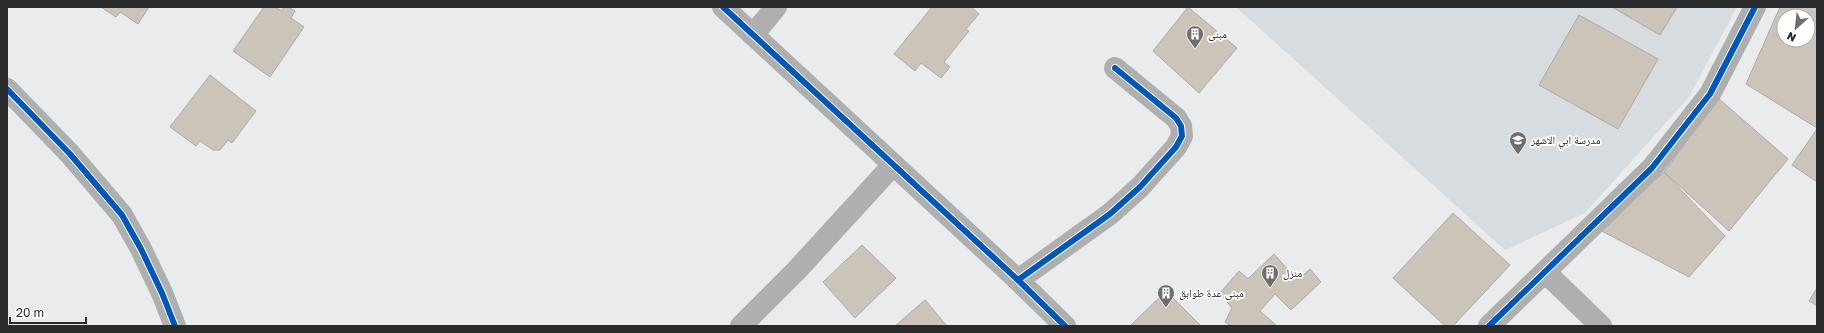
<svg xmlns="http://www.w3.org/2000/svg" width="1824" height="333" viewBox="0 0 1824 333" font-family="'Golos Text','Noto Naskh Arabic',sans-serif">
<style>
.built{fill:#d7dce0}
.building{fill:#cdc4b9;stroke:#ababab;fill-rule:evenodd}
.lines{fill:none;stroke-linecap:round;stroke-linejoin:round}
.street{stroke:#aeafaf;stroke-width:22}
.cycleway-casing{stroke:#fff;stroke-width:8}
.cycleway{stroke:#0057b8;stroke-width:6}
.labels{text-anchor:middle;stroke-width:3.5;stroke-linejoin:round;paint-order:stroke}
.poi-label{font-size:11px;fill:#292a2b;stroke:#fff;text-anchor:start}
</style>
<rect width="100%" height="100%" fill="#eaebec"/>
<path class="built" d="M1236 7H1737L1689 97 1585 213 1505 250Z"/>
<path class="building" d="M101 7H149L138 24 120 12 116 17Z
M264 7H275L282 11 284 7H288L295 11 291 18 304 27 270 77 233 51Z
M932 7H971L979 14 966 29 969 31 944 62 950 67 941 78 921 63 915 71 894 54Z
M1188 7 1237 48 1199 93 1153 51Z
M1612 7H1677L1660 35Z
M1780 7H1817V128L1746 84ZM1784 16H1808V40H1784Z
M1579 15 1658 59 1618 129 1539 85Z
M210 75 256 111 232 143 228 140 220 150H213L200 141 196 146 170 127Z
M1718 98 1788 159 1729 231 1664 172Z
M1817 129V182L1792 165Z
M1664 172 1725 236 1689 277 1600 230Z
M1453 213 1510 265 1453 326H1445L1393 278Z
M862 245 896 278 855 318 823 282Z
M1274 254 1297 280 1310 269 1321 282 1291 310 1275 294 1260 311 1277 326H1231L1225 322 1232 308 1220 293 1239 271 1248 279Z
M1817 288V306L1809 301Z
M1166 291 1201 326H1130Z
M925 300 947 326H895Z"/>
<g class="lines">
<path class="street" d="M723 7 1018 280 1065 326
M753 35 776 7
M7 89 70 154 122 215 141 249 162 293 175 326
M1545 272 1601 326
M1018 280 1110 214 1140 187 1176 147 1182 136 1181 126 1176 118 1115 68
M741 326 796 271 893 165
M1489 326 1652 168 1710 94 1755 7"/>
<g class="cycleway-casing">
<path id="cycleway" d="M723 7 1018 280 1065 326
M7 89 70 154 122 215 141 249 162 293 175 326
M1018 280 1110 214 1140 187 1176 147 1182 136 1181 126 1176 118 1115 68
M1489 326 1652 168 1710 94 1755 7"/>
</g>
<use href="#cycleway" class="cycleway"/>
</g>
<defs>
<g id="building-pin" transform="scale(0.9)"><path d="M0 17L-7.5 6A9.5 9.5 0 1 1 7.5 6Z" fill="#6d6e6f" stroke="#fff"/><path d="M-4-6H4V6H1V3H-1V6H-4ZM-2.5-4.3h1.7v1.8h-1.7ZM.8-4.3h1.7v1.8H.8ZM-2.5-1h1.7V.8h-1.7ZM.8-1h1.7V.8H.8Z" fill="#fff"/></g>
<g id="school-pin" transform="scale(0.9)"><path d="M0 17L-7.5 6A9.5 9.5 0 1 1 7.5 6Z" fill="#6d6e6f" stroke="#fff"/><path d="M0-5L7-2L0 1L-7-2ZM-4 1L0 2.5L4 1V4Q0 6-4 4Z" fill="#fff"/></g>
</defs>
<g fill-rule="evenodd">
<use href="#building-pin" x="1195" y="34"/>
<use href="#school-pin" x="1518" y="140"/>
<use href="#building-pin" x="1270" y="273"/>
<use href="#building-pin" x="1166" y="293"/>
</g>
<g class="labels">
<g class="poi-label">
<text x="1208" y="38">مبنى</text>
<text x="1531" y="144">مدرسة ابي الاشهر</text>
<text x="1283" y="277">منزل</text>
<text x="1179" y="297">مبنى عدة طوابق</text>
</g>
</g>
<rect width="1824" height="333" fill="none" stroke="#292a2b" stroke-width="16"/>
<g transform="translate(1796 28) rotate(207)"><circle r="19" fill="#ffffff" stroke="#a9aaaa"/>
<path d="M0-3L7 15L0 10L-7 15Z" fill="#6d6e6f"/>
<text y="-6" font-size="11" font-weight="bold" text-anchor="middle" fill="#292a2b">N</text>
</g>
<path d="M10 317v6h76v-6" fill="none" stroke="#292a2b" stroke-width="2"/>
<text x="16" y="317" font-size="12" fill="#292a2b" stroke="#ffffff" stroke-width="3" paint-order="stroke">20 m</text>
</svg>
